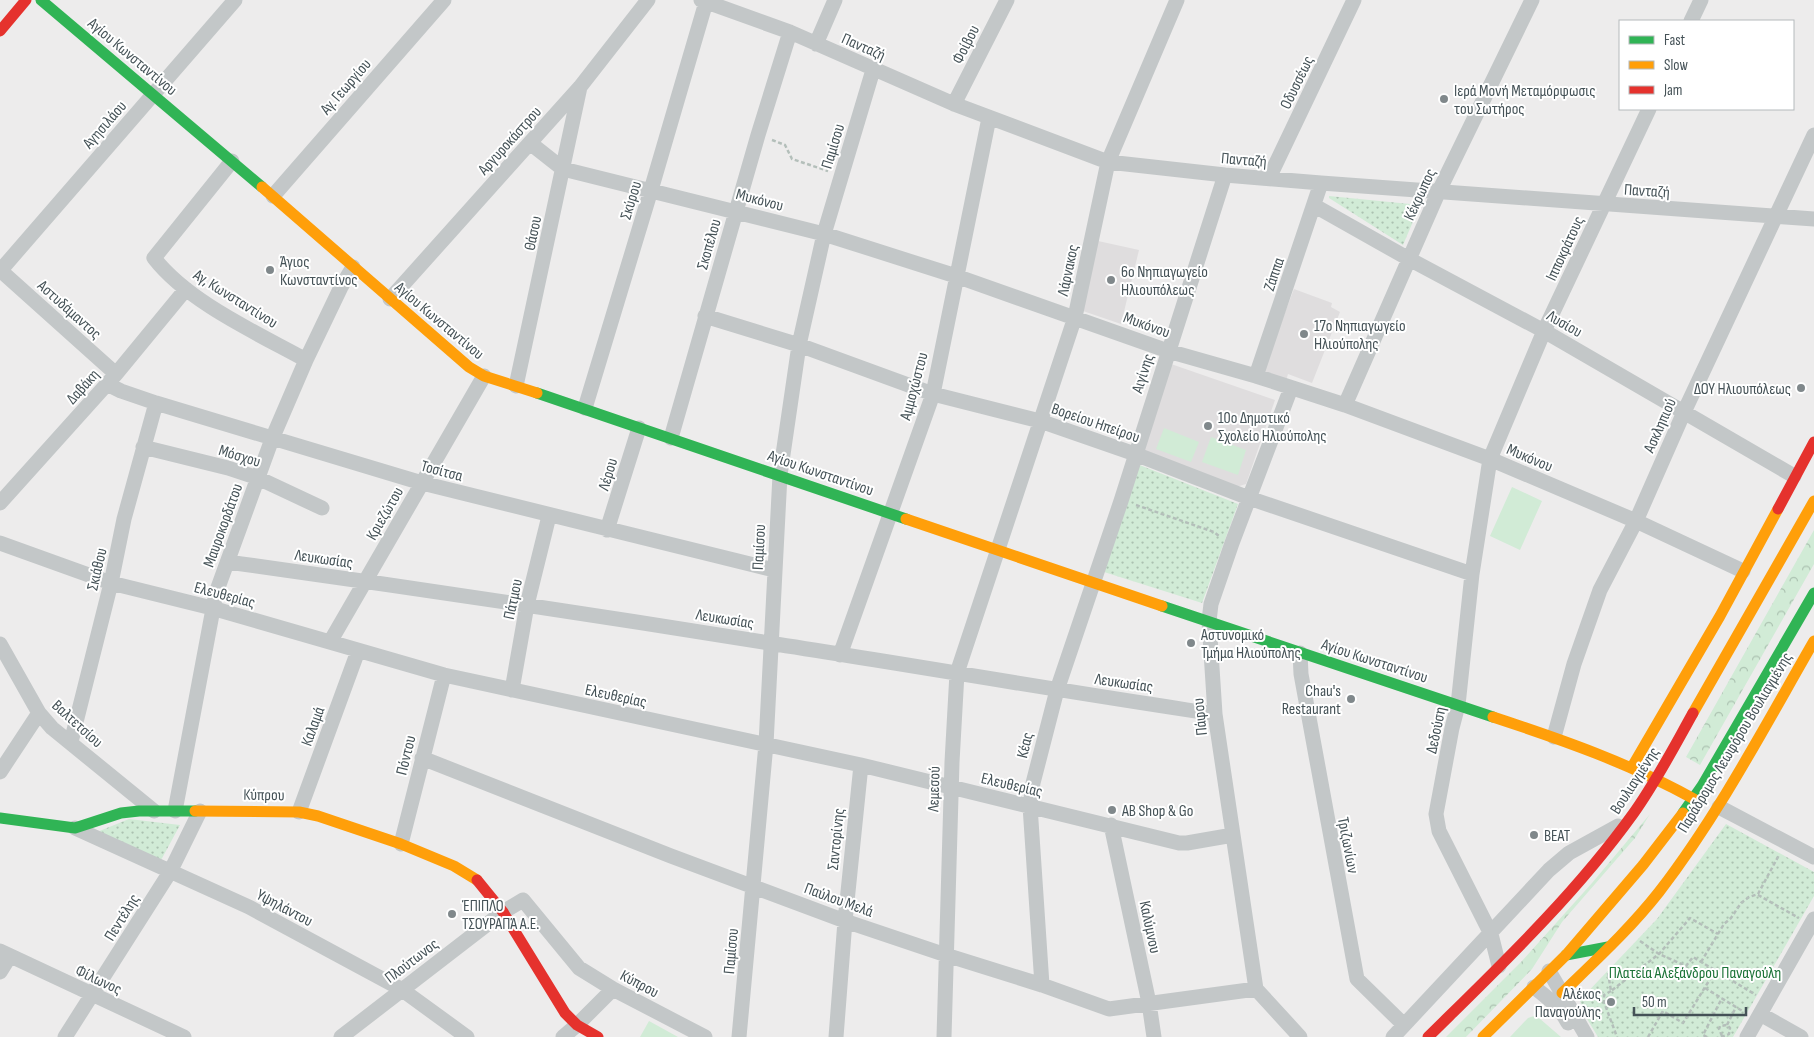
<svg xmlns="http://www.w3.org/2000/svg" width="1814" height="1037" viewBox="0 0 1814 1037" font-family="'Sofia Sans Condensed',sans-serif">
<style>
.education{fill:#dfddde}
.grass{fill:#d1ebd6}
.forest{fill:url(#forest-crowns)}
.park{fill:url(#park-dots)}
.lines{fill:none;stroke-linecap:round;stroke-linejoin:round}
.path{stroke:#b4bfba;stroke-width:2.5;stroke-dasharray:4 2.5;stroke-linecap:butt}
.street{stroke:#c3c7c8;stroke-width:15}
.fast{stroke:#30b455;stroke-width:11}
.slow{stroke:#ff9f0a;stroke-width:11}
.jam{stroke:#e5322d;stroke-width:11}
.poi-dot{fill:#80888b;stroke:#fff;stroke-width:2}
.labels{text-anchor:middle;stroke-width:4;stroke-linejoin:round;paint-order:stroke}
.street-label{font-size:16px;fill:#455257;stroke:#fff}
.poi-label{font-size:16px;fill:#455257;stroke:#fff;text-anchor:start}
.park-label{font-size:16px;fill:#1b7337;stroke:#fff}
</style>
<defs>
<pattern id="forest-crowns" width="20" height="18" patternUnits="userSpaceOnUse" patternTransform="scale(1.25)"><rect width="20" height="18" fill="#d1ebd6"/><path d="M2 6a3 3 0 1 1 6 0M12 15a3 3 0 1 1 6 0" fill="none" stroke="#abc1b0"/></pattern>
<pattern id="park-dots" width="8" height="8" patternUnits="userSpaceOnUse" patternTransform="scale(1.25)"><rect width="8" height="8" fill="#d1ebd6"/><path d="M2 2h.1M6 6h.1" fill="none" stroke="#abc1b0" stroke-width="1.8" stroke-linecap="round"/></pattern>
</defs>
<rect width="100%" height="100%" fill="#edecec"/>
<path class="education" d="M1098 241 1139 250 1121 324 1083 311Z
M1294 289 1332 303 1331 307 1340 312 1312 383 1288 374 1286 381 1262 372Z
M1171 364 1275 400 1246 484 1236 487 1141 451Z"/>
<path class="grass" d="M1164 428 1199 442 1191 462 1156 449Z
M1211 437 1246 450 1238 475 1202 462Z
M1512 487 1542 501 1520 550 1490 536Z
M1534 1016 1539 1018 1561 1037H1510L1528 1018Z
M649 1021 678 1037H640Z"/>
<path class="forest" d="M1814 530V564L1700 765 1686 757Z
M1650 814 1635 838 1562 922 1532 969 1466 1037H1446L1522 961 1592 883Z"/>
<path class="park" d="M1329 196 1420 205 1403 245 1329 198Z
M1137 464 1238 504 1202 603 1104 572Z
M129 819 180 825 160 862 97 832Z
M1726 824 1814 872V896L1733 1037H1598L1583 1012 1580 1000 1657 919Z"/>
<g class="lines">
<path class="path" d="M772 140 785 145 792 159 828 171
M1136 505 1214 532 1219 536
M1758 895 1799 918
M1640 941 1659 954 1686 966 1693 957 1756 995
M1701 962 1724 924 1731 918 1741 903 1749 897 1758 894 1779 855
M1608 973 1611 991 1659 954 1690 918 1718 934
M1705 988 1744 1012
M1611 991 1604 995V1002L1617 1037
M1727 1025 1736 1007
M1648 1037 1663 1011 1683 1023 1715 971
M1707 1037 1703 1035 1722 998
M1721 1037 1729 1034 1730 1028 1727 1025 1720 1026 1719 1029 1722 1036"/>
<path class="street" d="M701 0 790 32 954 104 1108 162 1225 175 1321 183 1814 219
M1691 21 1701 0
M816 44 835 0
M954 104 1007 0
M530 143 563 169 824 234 956 276 1168 351 1256 376 1345 405 1490 459 1636 521 1743 571
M232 161 154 258C188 302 257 333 306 360
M1269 178 1354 0
M273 196 444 0
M1315 206 1409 259 1544 331 1794 476
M0 270 116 374
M0 271 235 0
M390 299 580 87 648 0
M705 316 799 345 933 394 1040 421 1135 454 1249 498 1472 574
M1256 376 1321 183
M107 384 121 391 156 403 422 483 774 570
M516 386 580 87
M1291 388 1232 543 1211 604 1209 621 1215 714 1256 989 1300 1037
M1345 405 1439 191 1532 0
M585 408 651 190 706 2
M671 438 758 135 790 32
M143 447 228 468 258 478 322 508
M0 503 116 374 186 289
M607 530 639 428
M0 543 111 583 212 608 444 675 861 765 1179 843H1187L1233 835
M228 562C408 587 589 614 769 643 918 666 1066 692 1215 714
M330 642 484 376
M0 644 39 713 52 728 154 811
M1300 653 1301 674 1357 979 1404 1025
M840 655 933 394 989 118
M512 690 527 605 549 516
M1554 737 1574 664 1600 590 1636 521 1684 412 1814 135
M71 742 111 583 124 519 156 403
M422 758 671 856 845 921 946 955 1042 985 1109 1009 1256 989
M0 772 39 713
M1719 807 1814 857
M175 811 216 593 272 439 306 360 341 287 353 267
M299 812 358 651
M1111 825 1149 1003 1154 1037
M75 828 249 907 401 989 467 1037
M401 844 444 675
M0 951 184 1037
M1499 966 1491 934 1439 831 1436 814 1452 728 1458 705 1472 574 1490 459 1544 331 1649 109
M1549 971 1587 1037
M0 972 10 956
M1042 985 1030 806 1033 783 1057 690 1121 501 1225 175
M1534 987C1548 998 1560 1007 1568 1023
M1760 1014 1801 1037
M65 1037 170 872 200 811
M341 1037 503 912 523 900 579 968 613 989 705 1037
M563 1037 577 1025 613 989
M739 1037 766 744 780 475 799 345 824 234 873 70
M836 1037 845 921 861 765
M944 1037 952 762 957 673 1075 317 1108 162 1177 0
M1393 1037 1549 870 1569 853 1618 826
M1747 1037 1814 919"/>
<path class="fast" d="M41 0 262 187
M537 393 906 519
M1162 606 1493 717
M1683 813 1702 786 1814 593
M0 818 75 828 121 813 139 811H195
M1566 955 1608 947"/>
<path class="slow" d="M262 187 469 367 484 376 537 393
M906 519 1162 606
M1693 713 1814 501
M1493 717C1563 740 1629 763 1694 799
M1632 767 1720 616 1778 509
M195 811 299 812 318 816 401 844 454 866 477 880
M1562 993C1595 961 1630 929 1659 892 1719 814 1765 726 1814 641
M1483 1037 1566 955 1643 865 1683 813"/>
<path class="jam" d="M0 31 26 0
M1778 509 1814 442
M477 880 503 912 565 1013 577 1025 598 1037
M1428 1037C1500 966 1574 896 1633 814 1656 782 1674 747 1693 713"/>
</g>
<g class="poi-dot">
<circle cx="1444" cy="99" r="5"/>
<circle cx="270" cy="270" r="5"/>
<circle cx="1111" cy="280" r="5"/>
<circle cx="1304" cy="334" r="5"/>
<circle cx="1801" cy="388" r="5"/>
<circle cx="1208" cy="426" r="5"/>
<circle cx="1191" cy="643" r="5"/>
<circle cx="1351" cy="699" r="5"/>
<circle cx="1112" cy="810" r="5"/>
<circle cx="1534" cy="835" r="5"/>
<circle cx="452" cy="914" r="5"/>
<circle cx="1611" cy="1002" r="5"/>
</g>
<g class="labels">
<g class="street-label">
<text transform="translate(965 44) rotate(-63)" y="6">Φοίβου</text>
<text transform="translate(864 46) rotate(24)" y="6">Πανταζή</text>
<text transform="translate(133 56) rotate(40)" y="6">Αγίου Κωνσταντίνου</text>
<text transform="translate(1296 82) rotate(-64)" y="6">Οδυσσέως</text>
<text transform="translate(345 86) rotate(-49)" y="6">Αγ. Γεωργίου</text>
<text transform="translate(104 124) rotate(-49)" y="6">Αγησιλάου</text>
<text transform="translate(509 140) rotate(-48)" y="6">Αργυροκάστρου</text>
<text transform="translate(832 146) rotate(-73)" y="6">Παμίσου</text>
<text transform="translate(1244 159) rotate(5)" y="6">Πανταζή</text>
<text transform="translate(1647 190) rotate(4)" y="6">Πανταζή</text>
<text transform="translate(1419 194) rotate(-65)" y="6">Κέκρωπος</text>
<text transform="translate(760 199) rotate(15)" y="6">Μυκόνου</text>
<text transform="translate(630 200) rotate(-73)" y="6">Σκύρου</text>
<text transform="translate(532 233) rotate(-78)" y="6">Θάσου</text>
<text transform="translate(708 244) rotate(-74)" y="6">Σκοπέλου</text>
<text transform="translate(1564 248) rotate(-65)" y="6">Ιπποκράτους</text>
<text transform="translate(1067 270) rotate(-78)" y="6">Λάρνακος</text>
<text transform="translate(1273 274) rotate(-71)" y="6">Ζάππα</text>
<text transform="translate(236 298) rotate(32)" y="6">Αγ, Κωνσταντίνου</text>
<text transform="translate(70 309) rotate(42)" y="6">Αστυδάμαντος</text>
<text transform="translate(440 320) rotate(40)" y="6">Αγίου Κωνσταντίνου</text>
<text transform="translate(1565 323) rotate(30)" y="6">Λυσίου</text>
<text transform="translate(1147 324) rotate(20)" y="6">Μυκόνου</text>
<text transform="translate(1142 373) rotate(-72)" y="6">Αιγίνης</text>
<text transform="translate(82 386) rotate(-48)" y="6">Δαβάκη</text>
<text transform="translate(913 386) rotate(-75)" y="6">Αμμοχώστου</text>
<text transform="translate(1096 422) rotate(19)" y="6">Βορείου Ηπείρου</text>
<text transform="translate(1659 425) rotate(-66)" y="6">Ασκληπιού</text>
<text transform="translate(240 455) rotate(17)" y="6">Μόσχου</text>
<text transform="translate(1530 457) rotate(23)" y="6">Μυκόνου</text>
<text transform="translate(442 470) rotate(15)" y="6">Τοσίτσα</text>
<text transform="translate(821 472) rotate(19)" y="6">Αγίου Κωνσταντίνου</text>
<text transform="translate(607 474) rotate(-73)" y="6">Λέρου</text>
<text transform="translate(384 513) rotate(-60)" y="6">Κριεζώτου</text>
<text transform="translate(222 525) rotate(-70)" y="6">Μαυροκορδάτου</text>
<text transform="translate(758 547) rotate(-87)" y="6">Παμίσου</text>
<text transform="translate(324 558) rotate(8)" y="6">Λευκωσίας</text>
<text transform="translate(96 569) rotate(-77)" y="6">Σκιάθου</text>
<text transform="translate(225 594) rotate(15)" y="6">Ελευθερίας</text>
<text transform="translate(512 599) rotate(-78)" y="6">Πάτμου</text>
<text transform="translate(725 618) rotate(9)" y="6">Λευκωσίας</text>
<text transform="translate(1375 660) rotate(18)" y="6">Αγίου Κωνσταντίνου</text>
<text transform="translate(1124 682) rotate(8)" y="6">Λευκωσίας</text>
<text transform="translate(616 695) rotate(12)" y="6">Ελευθερίας</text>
<text transform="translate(1199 717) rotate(-96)" y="6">Πάφου</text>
<text transform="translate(78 723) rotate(42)" y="6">Βαλτετσίου</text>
<text transform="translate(312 726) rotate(-70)" y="6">Καλαμά</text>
<text transform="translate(1435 730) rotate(-78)" y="6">Δεδούση</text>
<text transform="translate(1734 742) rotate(-59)" y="6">Παράδρομος Λεωφόρου Βουλιαγμένης</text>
<text transform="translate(1024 745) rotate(-76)" y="6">Κέας</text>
<text transform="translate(405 755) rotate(-76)" y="6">Πόντου</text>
<text transform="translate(1634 780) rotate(-57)" y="6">Βουλιαγμένης</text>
<text transform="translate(1012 784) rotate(13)" y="6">Ελευθερίας</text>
<text transform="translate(933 789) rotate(-88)" y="6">Λεμεσού</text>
<text transform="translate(264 794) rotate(1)" y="6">Κύπρου</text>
<text transform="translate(835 839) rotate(-84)" y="6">Σαντορίνης</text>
<text transform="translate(1349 845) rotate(79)" y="6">Τριζωνίων</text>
<text transform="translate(839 899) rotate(20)" y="6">Παύλου Μελά</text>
<text transform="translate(285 907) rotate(28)" y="6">Υψηλάντου</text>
<text transform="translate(121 917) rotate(-58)" y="6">Πεντέλης</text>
<text transform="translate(1151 927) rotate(78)" y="6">Καλύμνου</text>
<text transform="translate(730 951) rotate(-85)" y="6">Παμίσου</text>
<text transform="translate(411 960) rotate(-37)" y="6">Πλούτωνος</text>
<text transform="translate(99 979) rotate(25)" y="6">Φίλωνος</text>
<text transform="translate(640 983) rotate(28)" y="6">Κύπρου</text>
</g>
<g class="poi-label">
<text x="1454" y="96">Ιερά Μονή Μεταμόρφωσις<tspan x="1454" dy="18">του Σωτήρος</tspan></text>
<text x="280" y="267">Άγιος<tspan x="280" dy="18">Κωνσταντίνος</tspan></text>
<text x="1121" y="277">6ο Νηπιαγωγείο<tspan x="1121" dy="18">Ηλιουπόλεως</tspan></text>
<text x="1314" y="331">17ο Νηπιαγωγείο<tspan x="1314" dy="18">Ηλιούπολης</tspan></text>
<text x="1791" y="394" text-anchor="end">ΔΟΥ Ηλιουπόλεως</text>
<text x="1218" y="423">10ο Δημοτικό<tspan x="1218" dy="18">Σχολείο Ηλιούπολης</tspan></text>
<text x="1201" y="640">Αστυνομικό<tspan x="1201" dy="18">Τμήμα Ηλιούπολης</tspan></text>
<text x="1341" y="696" text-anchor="end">Chau's<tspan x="1341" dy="18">Restaurant</tspan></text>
<text x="1122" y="816">ΑΒ Shop &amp; Go</text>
<text x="1544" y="841">ΒΕΑΤ</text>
<text x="462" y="911">ΈΠΙΠΛΟ<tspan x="462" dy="18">ΤΣΟΥΡΑΠΆ Α.Ε.</tspan></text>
<text x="1601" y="999" text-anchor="end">Αλέκος<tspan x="1601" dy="18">Παναγούλης</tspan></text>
</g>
<g class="park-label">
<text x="1695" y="978">Πλατεία Αλεξάνδρου Παναγούλη</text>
</g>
</g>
<rect x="1619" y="20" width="175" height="90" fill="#ffffff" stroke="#b5babc"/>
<rect x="1629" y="36" width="25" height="8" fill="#30b455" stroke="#b5babc"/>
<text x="1664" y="45" font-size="15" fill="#455257">Fast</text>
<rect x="1629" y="61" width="25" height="8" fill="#ff9f0a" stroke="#b5babc"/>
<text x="1664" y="70" font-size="15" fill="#455257">Slow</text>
<rect x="1629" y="86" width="25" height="8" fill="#e5322d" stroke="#b5babc"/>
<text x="1664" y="95" font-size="15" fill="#455257">Jam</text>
<path d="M1634 1007v8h112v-8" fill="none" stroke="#455257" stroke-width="2.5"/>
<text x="1642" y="1007" font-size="15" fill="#455257" stroke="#ffffff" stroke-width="4" paint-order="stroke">50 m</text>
</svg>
